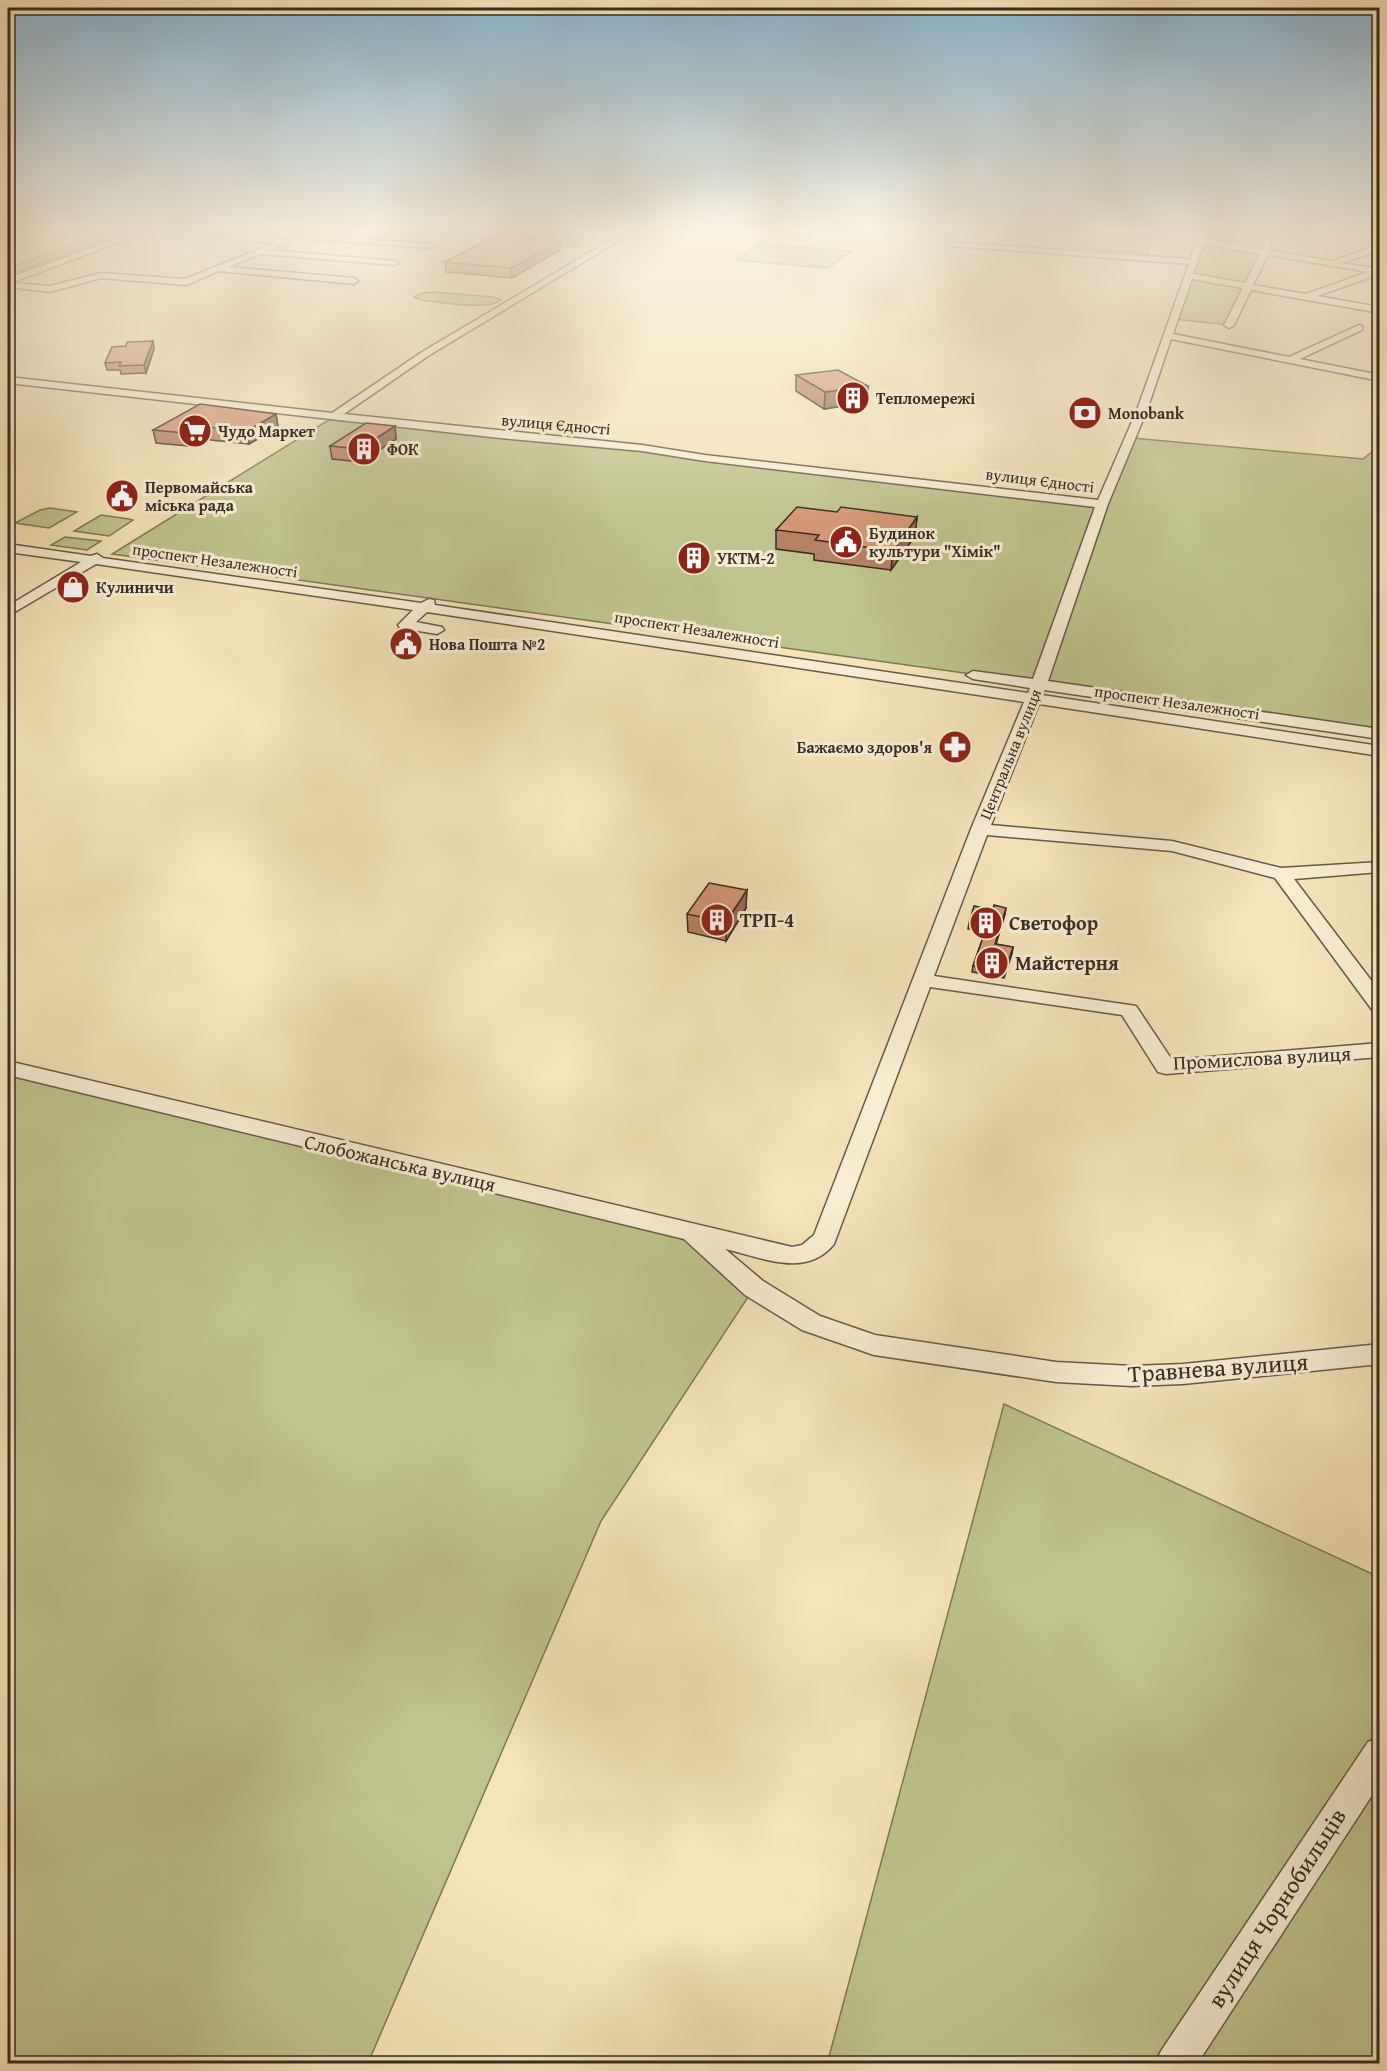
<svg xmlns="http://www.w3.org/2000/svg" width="1387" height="2071" viewBox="0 0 1387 2071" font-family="'Gentium Book Plus',serif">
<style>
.green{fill:#bfc38d;stroke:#7b7858;stroke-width:1.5}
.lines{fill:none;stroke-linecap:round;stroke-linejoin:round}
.minor-casing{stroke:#665a49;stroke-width:3}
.minor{fill:#f8edd2;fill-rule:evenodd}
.wall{fill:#b68265;stroke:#372c24;stroke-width:1.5}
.shaded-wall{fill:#946a53;stroke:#372c24;stroke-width:1.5}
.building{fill:#d49776;stroke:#372c24;stroke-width:1.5}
.labels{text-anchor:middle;stroke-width:6;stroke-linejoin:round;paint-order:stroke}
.far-poi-label{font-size:16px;font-weight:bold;fill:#372c24;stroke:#f8edd2;text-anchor:start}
.far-street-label{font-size:16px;fill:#372c24;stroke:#f8edd2}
.poi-label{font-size:20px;font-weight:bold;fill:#372c24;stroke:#f8edd2;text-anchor:start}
.street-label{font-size:20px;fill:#372c24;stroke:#f8edd2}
.near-street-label{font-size:24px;fill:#372c24;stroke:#f8edd2}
</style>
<rect width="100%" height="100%" fill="#f5e3b9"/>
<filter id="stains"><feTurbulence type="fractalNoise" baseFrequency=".00333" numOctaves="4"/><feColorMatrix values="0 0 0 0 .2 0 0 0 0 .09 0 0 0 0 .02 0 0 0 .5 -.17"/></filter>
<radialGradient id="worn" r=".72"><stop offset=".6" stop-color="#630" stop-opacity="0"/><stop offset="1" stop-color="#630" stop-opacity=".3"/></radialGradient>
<path class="green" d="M108 232H127L8 275V268Z
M1094 232H1157L1153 240 1092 235Z
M1204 232H1269L1265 252 1229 325 1174 319Z
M531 233 590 236 602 240C589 251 546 243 528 242Z
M1068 240 1150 246 1147 253 1063 247Z
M758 244 851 251 828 268 737 260Z
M435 292 493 297 501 300C487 311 440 302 421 300L414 297 422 293Z
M335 416 1102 504 1133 438 1363 459 1379 446V731L112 554Z
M50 508 77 512 49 528 15 523 40 510Z
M101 515 129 519 133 520 109 536 74 531Z
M65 537 101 541 87 550 51 545Z
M8 1068 691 1232 754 1288 601 1521 368 2063 8 2064Z
M1004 1404 1379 1577V2063L827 2064Z"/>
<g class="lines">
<g class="minor-casing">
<path id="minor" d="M135 232H146L11 283 50 286 101 273 185 279 274 243 171 234 167 232H199L284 239 288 241 287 243 269 250 395 261 399 263 395 265 260 254 228 267 354 278 358 281 354 284 219 271 186 285 101 278 50 292 8 287V278Z
M624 232H633L428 356 344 414 642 445 705 455 1098 500 1137 410 1189 264 952 246 948 244 949 242 1190 259 1200 232H1208L1205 239 1262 249 1265 232H1273L1269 250 1332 261 1367 249 1372 241 1371 232H1379L1380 242 1373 253 1341 263 1380 269V274L1317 296 1380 307V313L1251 290 1234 325 1229 328 1224 325 1243 288 1192 279 1173 334 1289 357 1359 325 1362 326V330L1300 359 1380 375V381L1171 339 1147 410 1108 504 1048 681 1380 729V739L1044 690 1042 695 1380 746V756L1039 704 991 825 1172 841 1281 868 1380 862V872L1294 879 1380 992V1013L1373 1011 1275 878 1172 851 987 835 934 976 1136 1006 1172 1060 1380 1043V1057L1166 1074 1158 1072 1122 1015 930 987 834 1244C806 1279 761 1257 725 1249L763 1281 820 1316 875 1335 1056 1362 1132 1366 1183 1364 1380 1344V1364L1183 1384 1132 1386 1056 1382 874 1355 802 1330 745 1295 684 1239 8 1075V1061L792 1247 802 1245 814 1235 971 829 1024 702 427 612 416 622 442 627 444 630 437 634 400 628 398 625 413 610 96 564 8 616V606L81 562 8 552V544L91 556 97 554 103 558 421 603 429 599 434 600 435 605 1028 693 1030 688 973 679 966 675 973 671 1033 679 1095 507 705 461 642 451 500 438 8 383V377L332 413 422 352ZM1204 244 1260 254 1245 283 1193 274ZM1268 255 1368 272 1306 294 1253 285Z
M296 234 429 244 433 246 429 248 293 238 292 236Z
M1380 1737V1783L1197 2064H1155L1161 2051 1368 1742Z"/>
</g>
<use href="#minor" class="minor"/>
</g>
<path class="wall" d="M479 232H541L531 238 560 241V250L512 278 446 272 445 262 489 239 480 238Z
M153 341 154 349 146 373 121 374 120 370H107L105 363 126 346Z
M796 375 868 386 867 402 824 409 796 391Z
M276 414 278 427 249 444 201 439 188 446 156 443 153 430Z
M395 426 396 439 361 462 332 459 330 446Z
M837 512 917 517 915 536 891 570 814 560V554L776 549V530Z
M746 908 726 941 688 932 687 914Z
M1005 914 996 944 1013 947 1012 953 1004 978 972 972 973 966 985 932 968 929 969 923Z"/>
<path class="shaded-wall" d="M526 232H541L525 242V233Z
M560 241V250L512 278 511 268Z
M153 341 154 349 146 373 144 365Z
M868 386 867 402 824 409 825 392Z
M276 414 278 427 249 444 247 431Z
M198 426 201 439 188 446 185 433Z
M395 426 396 439 361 462 360 449Z
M917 517 915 536 891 570 893 551Z
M747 890 746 908 726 941V922Z
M1006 908 1005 914 994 950 995 944Z
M1013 947 1012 953 1004 978 1005 972Z"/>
<path class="building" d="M496 236 560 241 511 268 445 262Z
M153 341 144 365 119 366 121 362 105 363 112 347 126 346 127 342Z
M838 370 868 386 825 392 796 375Z
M200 404 276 414 247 431 198 426 185 433 153 430Z
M366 423 395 426 360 449 330 446Z
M797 507 837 512 841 507 917 517 893 551 815 540 819 535 776 530Z
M709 883 747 890 726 922 687 914Z
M994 905 1006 908 995 944 1013 947 1005 972 973 966 987 926 969 923 974 906 993 910Z"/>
<linearGradient id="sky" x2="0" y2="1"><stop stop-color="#8bb8d5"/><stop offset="0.44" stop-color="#faf2e0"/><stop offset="1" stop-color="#faf2e0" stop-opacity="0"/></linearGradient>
<rect width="1387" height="522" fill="url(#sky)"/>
<defs>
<g id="building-disc" transform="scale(1.725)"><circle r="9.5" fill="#8f2418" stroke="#f8edd2"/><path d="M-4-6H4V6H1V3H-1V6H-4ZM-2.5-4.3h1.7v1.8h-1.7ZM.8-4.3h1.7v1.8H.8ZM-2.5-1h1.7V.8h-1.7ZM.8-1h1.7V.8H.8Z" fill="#fff"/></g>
<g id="bank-disc" transform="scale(1.725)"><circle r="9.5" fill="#8f2418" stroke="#f8edd2"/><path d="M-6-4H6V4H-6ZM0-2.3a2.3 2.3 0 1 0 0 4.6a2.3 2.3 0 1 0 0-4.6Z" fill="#fff"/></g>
<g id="supermarket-disc" transform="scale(1.725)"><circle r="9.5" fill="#8f2418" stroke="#f8edd2"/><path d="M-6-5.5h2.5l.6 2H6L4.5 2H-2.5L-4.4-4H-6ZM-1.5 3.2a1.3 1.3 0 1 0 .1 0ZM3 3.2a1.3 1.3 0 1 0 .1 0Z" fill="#fff"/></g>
<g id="civic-disc" transform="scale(1.725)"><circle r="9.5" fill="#8f2418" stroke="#f8edd2"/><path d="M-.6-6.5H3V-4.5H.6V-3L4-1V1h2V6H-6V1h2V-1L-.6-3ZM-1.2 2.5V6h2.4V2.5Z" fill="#fff"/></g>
<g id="shop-disc" transform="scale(1.725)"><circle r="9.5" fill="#8f2418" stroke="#f8edd2"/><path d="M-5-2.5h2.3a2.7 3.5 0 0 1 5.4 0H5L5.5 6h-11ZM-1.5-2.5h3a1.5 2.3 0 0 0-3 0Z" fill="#fff"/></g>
<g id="pharmacy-disc" transform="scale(1.725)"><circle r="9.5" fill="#8f2418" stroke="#f8edd2"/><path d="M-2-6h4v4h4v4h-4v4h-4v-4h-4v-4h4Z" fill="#fff"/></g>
</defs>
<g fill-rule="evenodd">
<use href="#building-disc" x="853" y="398"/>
<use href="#bank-disc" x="1085" y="413"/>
<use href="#supermarket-disc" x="195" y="431"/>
<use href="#building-disc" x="364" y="449"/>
<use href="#civic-disc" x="122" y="496"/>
<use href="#civic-disc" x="846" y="542"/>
<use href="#building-disc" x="694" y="558"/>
<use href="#shop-disc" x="73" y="587"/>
<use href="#civic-disc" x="406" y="644"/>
<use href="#pharmacy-disc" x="955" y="747"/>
<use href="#building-disc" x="717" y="920"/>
<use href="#building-disc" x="986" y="923"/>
<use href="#building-disc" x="992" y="963"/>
</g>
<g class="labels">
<g class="far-poi-label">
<text x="876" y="404">Тепломережі</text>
<text x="1108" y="419">Monobank</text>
<text x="218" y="437">Чудо Маркет</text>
<text x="387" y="455">ФОК</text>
<text x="145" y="493">Первомайська<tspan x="145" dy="18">мiська рада</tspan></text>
<text x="869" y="539">Будинок<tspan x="869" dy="18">культури "Хімік"</tspan></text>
<text x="717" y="564">УКТМ-2</text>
<text x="96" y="593">Кулиничи</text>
<text x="429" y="650">Нова Пошта №2</text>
<text x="932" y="753" text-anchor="end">Бажаємо здоров'я</text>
</g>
<g class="far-street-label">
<text transform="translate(556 424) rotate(5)" y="6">вулиця Єдності</text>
<text transform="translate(1040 480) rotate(7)" y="6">вулиця Єдності</text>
<text transform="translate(215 560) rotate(8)" y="6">проспект Незалежності</text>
<text transform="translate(697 629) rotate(9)" y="6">проспект Незалежності</text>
<text transform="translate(1177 702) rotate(8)" y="6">проспект Незалежності</text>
<text transform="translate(1010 754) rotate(-68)" y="6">Центральна вулиця</text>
</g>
<g class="poi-label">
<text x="740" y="927">ТРП-4</text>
<text x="1009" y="930">Светофор</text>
<text x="1015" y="970">Майстерня</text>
</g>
<g class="street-label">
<text transform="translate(1262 1058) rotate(-3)" y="7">Промислова вулиця</text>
<text transform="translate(400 1163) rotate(13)" y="7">Слобожанська вулиця</text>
</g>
<g class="near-street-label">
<text transform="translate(1218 1368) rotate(-4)" y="8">Травнева вулиця</text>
<text transform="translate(1277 1908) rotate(-57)" y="8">вулиця Чорнобильців</text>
</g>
</g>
<rect width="1387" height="2071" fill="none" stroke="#f5e3b9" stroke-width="30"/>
<rect x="9" y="9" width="1369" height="2053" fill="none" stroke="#372c24" stroke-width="3"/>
<rect x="15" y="15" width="1357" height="2041" fill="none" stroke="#372c24" stroke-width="1.5"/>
<rect width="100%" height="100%" filter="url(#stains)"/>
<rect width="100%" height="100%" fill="url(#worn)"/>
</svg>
